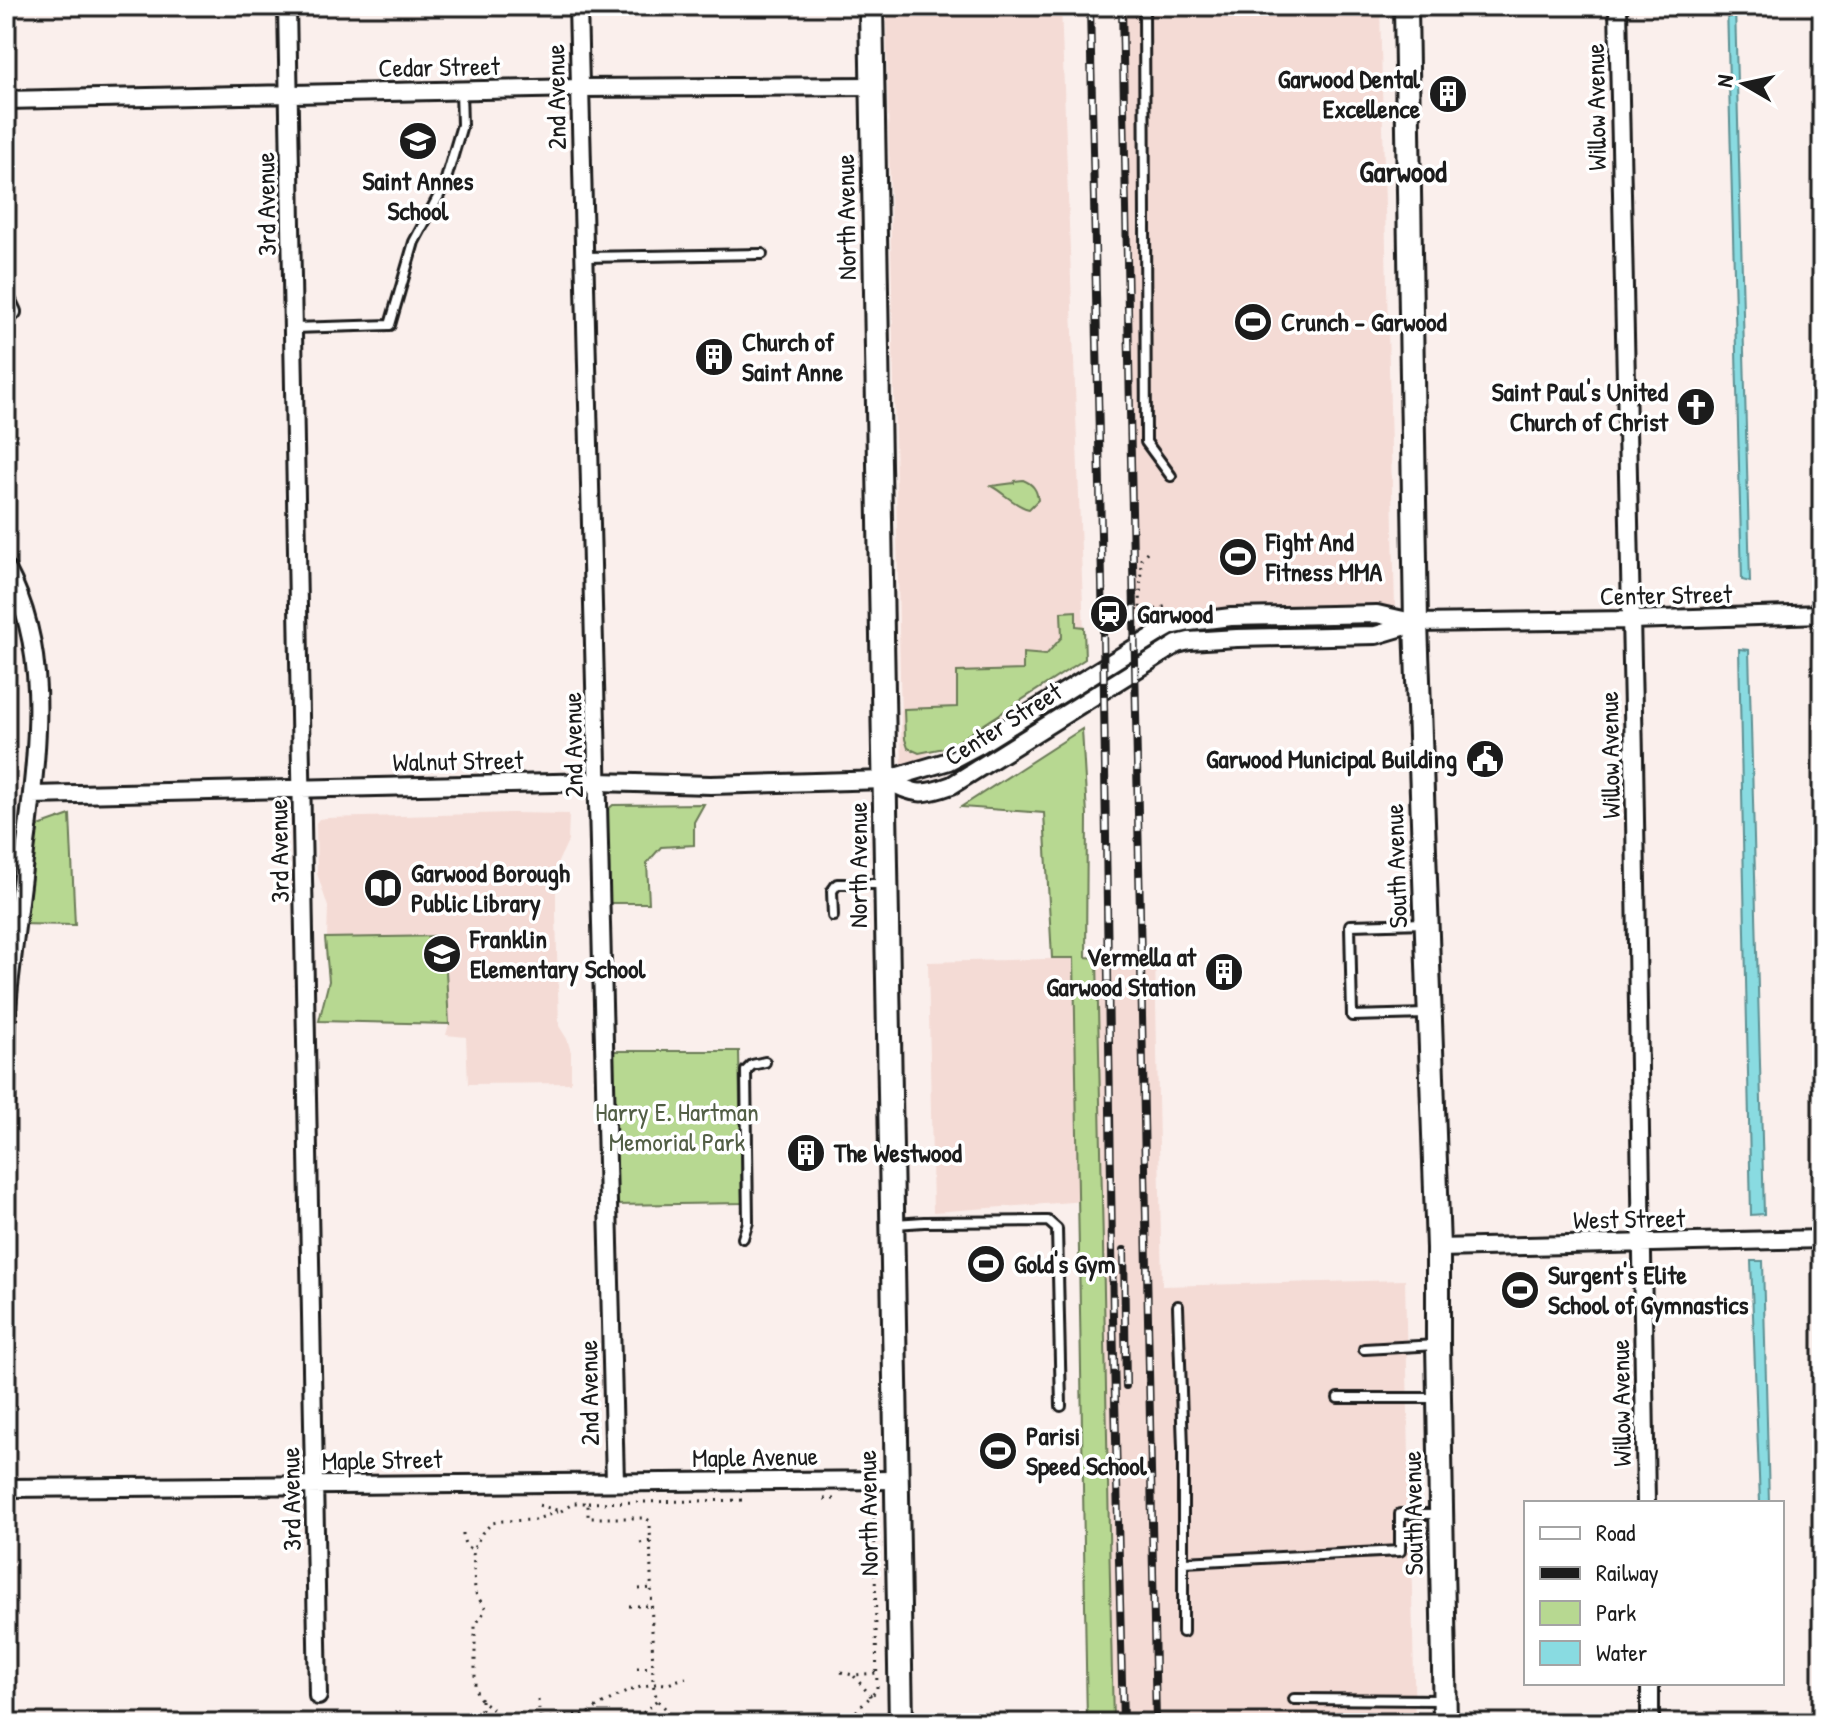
<svg xmlns="http://www.w3.org/2000/svg" width="1828" height="1729" viewBox="0 0 1828 1729" font-family="'Patrick Hand',sans-serif">
<style>
.built{fill:#f4dbd5}
.green{fill:#b7d891;stroke:#6a7a56;stroke-width:2}
.water{fill:#89dbe1;stroke:#5d8f92;stroke-width:2}
.lines{fill:none;stroke-linecap:round;stroke-linejoin:round}
.service-casing{stroke:#1c1c1c;stroke-width:14}
.minor-casing{stroke:#1c1c1c;stroke-width:22}
.secondary-casing{stroke:#1c1c1c;stroke-width:28}
.path{stroke:#1c1c1c;stroke-width:3;stroke-dasharray:2 6;stroke-linecap:butt}
.service{stroke:#fff;stroke-width:8}
.minor{stroke:#fff;stroke-width:16}
.secondary{stroke:#fff;stroke-width:22}
.rail-casing{stroke:#1c1c1c;stroke-width:8}
.rail{stroke:#fff;stroke-width:5;stroke-dasharray:15;stroke-linecap:butt}
.labels{text-anchor:middle;stroke-width:7;stroke-linejoin:round;paint-order:stroke}
.street-label{font-size:26px;fill:#1c1c1c;stroke:#fff}
.poi-label{font-size:26px;font-weight:bold;fill:#1c1c1c;stroke:#fff;text-anchor:start}
.park-label{font-size:26px;fill:#525e45;stroke:#fff}
.quarter-label{font-size:30px;font-weight:bold;fill:#1c1c1c;stroke:#fff}
</style>
<rect width="100%" height="100%" fill="#faefec"/>
<filter id="ink" filterUnits="userSpaceOnUse"><feTurbulence type="fractalNoise" baseFrequency=".0125" numOctaves="2"/><feDisplacementMap in="SourceGraphic" scale="16" xChannelSelector="R" yChannelSelector="G"/><feConvolveMatrix kernelMatrix="1 2 1 2 8 2 1 2 1" color-interpolation-filters="sRGB"/></filter>
<g filter="url(#ink)">
<path class="built" d="M886 6H1061L1085 660 902 770Z
M1121 6H1380L1395 609 1136 615Z
M513 813 569 814 568 841 556 866V915L559 1026 567 1039 571 1052V1083L468 1084 466 1037 446 1035 449 1024 319 1021 329 981 327 938 328 907 317 873 316 823 319 819 326 818Z
M1155 956 1162 1286 1405 1280 1415 1723H1113L1099 1200 933 1212 928 962Z"/>
<path class="green" d="M1023 480C1033 484 1037 490 1038 500L1029 509C1016 507 1003 492 991 486L1014 483 1015 481Z
M1076 611V626L1084 627 1085 659 949 747 919 753 908 748 905 739 904 709 957 707V672L1023 670V653L1046 655 1062 637 1061 612Z
M1082 729 1087 815 1086 957 1097 958 1113 1723H1087L1074 958H1052L1044 813 961 807Z
M704 804 694 822V845L661 847 647 863 649 903H606V811L613 805Z
M70 815 75 925 16 924 33 828Z
M444 936 449 1024 319 1021 329 981 325 938Z
M613 1051H739L742 1203 615 1205Z"/>
<path class="water" d="M1727 6H1735L1750 582 1742 580Z
M1739 649 1749 650 1764 1214 1751 1215Z
M1751 1261H1763L1769 1503H1760Z"/>
<g class="lines">
<g class="service-casing">
<path id="service" d="M1144 6 1146 442 1171 476
M585 257 762 254
M293 328 390 325 414 242 444 186 462 125 461 91
M833 916 832 891 837 884H885
M1426 923 1350 925 1352 1016 1427 1014
M895 1224 924 1222 1048 1221 1057 1229 1061 1406
M743 1238 748 1222 746 1071 752 1065 765 1062
M1178 1306 1183 1448V1632
M1364 1349 1437 1345
M1338 1398H1437
M1184 1562 1400 1551V1514H1438
M1294 1699 1444 1700"/>
</g>
<g class="minor-casing">
<path id="minor" d="M287 6 318 1696
M578 6 615 1482
M1618 6 1634 757 1646 1503
M6 100 580 88 873 86
M6 299 12 312
M6 568C50 649 38 741 28 829 21 882 15 934 9 986 5 1024 7 1064 6 1102
M885 780C916 794 919 797 952 785L1177 644 1189 641 1237 638 1376 635 1413 624
M32 795 597 782 711 785 885 780 949 761 979 745 1157 634 1171 626 1190 622 1231 617 1377 614 1416 623 1631 620 1822 614
M1438 1248 1822 1239
M6 1488 895 1480
M1650 1683V1723"/>
</g>
<g class="secondary-casing">
<path id="secondary" d="M871 6C883 578 889 1151 901 1723
M1406 6 1416 623 1438 1248V1344L1445 1723"/>
</g>
<path class="path" d="M1147 552 1141 559 1140 614 1170 605
M824 1499H840
M588 1503 748 1500
M561 1511 574 1503H588V1518H645L650 1521 653 1684 657 1700 666 1709 667 1717 671 1723
M463 1533C463 1541 465 1547 473 1550
M640 1543 651 1541
M639 1589 652 1588
M629 1606H651
M637 1668 653 1667
M841 1672 853 1675
M871 1696 853 1675 877 1673
M481 1700V1713L484 1723
M538 1700 540 1719
M643 1713 657 1700
M529 1723 523 1718 498 1714 481 1700 475 1689V1626L486 1609 477 1596 475 1591 473 1550 482 1533 492 1523 503 1521 534 1520 560 1511 538 1505
M536 1723 540 1719 580 1714 584 1716C604 1702 631 1687 655 1684 659 1683 664 1684 668 1684 674 1682 679 1679 686 1678
M661 1723 667 1717
M845 1723 877 1690 874 1507 868 1499"/>
<use href="#service" class="service"/>
<use href="#minor" class="minor"/>
<use href="#secondary" class="secondary"/>
<g class="rail-casing">
<path id="rail" d="M1090 6 1103 630 1113 1317 1123 1723
M1122 6 1156 1723
M1124 1250 1126 1386"/>
</g>
<use href="#rail" class="rail"/>
</g>
</g>
<defs>
<g id="building-disc" transform="scale(2)"><circle r="9.5" fill="#1c1c1c" stroke="#fff"/><path d="M-4-6H4V6H1V3H-1V6H-4ZM-2.5-4.3h1.7v1.8h-1.7ZM.8-4.3h1.7v1.8H.8ZM-2.5-1h1.7V.8h-1.7ZM.8-1h1.7V.8H.8Z" fill="#fff"/></g>
<g id="school-disc" transform="scale(2)"><circle r="9.5" fill="#1c1c1c" stroke="#fff"/><path d="M0-5L7-2L0 1L-7-2ZM-4 1L0 2.5L4 1V4Q0 6-4 4Z" fill="#fff"/></g>
<g id="stadium-disc" transform="scale(2)"><circle r="9.5" fill="#1c1c1c" stroke="#fff"/><path d="M0-5a6.5 5 0 1 0 0 10a6.5 5 0 1 0 0-10ZM-3.5-1.8h7v3.6h-7Z" fill="#fff"/></g>
<g id="church-disc" transform="scale(2)"><circle r="9.5" fill="#1c1c1c" stroke="#fff"/><path d="M-1.2-6h2.4v3.5h3.3v2.4h-3.3V6h-2.4V-.1h-3.3v-2.4h3.3Z" fill="#fff"/></g>
<g id="station-disc" transform="scale(2)"><circle r="9.5" fill="#1c1c1c" stroke="#fff"/><path d="M-3-6H3Q5-6 5-4V2Q5 4 3 4L4.5 6H3L1.5 4h-3L-3 6H-4.5L-3 4Q-5 4-5 2V-4Q-5-6-3-6ZM-3.5-4v3h7v-3ZM-3.5 1v1.5H-2V1ZM2 1v1.5H3.5V1Z" fill="#fff"/></g>
<g id="civic-disc" transform="scale(2)"><circle r="9.5" fill="#1c1c1c" stroke="#fff"/><path d="M-.6-6.5H3V-4.5H.6V-3L4-1V1h2V6H-6V1h2V-1L-.6-3ZM-1.2 2.5V6h2.4V2.5Z" fill="#fff"/></g>
<g id="library-disc" transform="scale(2)"><circle r="9.5" fill="#1c1c1c" stroke="#fff"/><path d="M-6-4Q-3-5.5-.7-3.5V5Q-3 3-6 4ZM6-4Q3-5.5 .7-3.5V5Q3 3 6 4Z" fill="#fff"/></g>
</defs>
<g fill-rule="evenodd">
<use href="#building-disc" x="1448" y="94"/>
<use href="#school-disc" x="418" y="141"/>
<use href="#stadium-disc" x="1253" y="322"/>
<use href="#building-disc" x="714" y="357"/>
<use href="#church-disc" x="1696" y="407"/>
<use href="#stadium-disc" x="1238" y="557"/>
<use href="#station-disc" x="1109" y="614"/>
<use href="#civic-disc" x="1485" y="759"/>
<use href="#library-disc" x="383" y="888"/>
<use href="#school-disc" x="442" y="954"/>
<use href="#building-disc" x="1224" y="972"/>
<use href="#building-disc" x="806" y="1153"/>
<use href="#stadium-disc" x="986" y="1264"/>
<use href="#stadium-disc" x="1520" y="1290"/>
<use href="#stadium-disc" x="998" y="1451"/>
</g>
<g class="labels">
<g class="street-label">
<text transform="translate(439 67) rotate(-1)" y="9">Cedar Street</text>
<text transform="translate(556 97) rotate(-91)" y="9">2nd Avenue</text>
<text transform="translate(1596 107) rotate(-91)" y="9">Willow Avenue</text>
<text transform="translate(266 204) rotate(-91)" y="9">3rd Avenue</text>
<text transform="translate(846 217) rotate(-91)" y="9">North Avenue</text>
<text transform="translate(1666 595) rotate(-1)" y="9">Center Street</text>
<text transform="translate(1003 724) rotate(-32)" y="9">Center Street</text>
<text transform="translate(573 745) rotate(-91)" y="9">2nd Avenue</text>
<text transform="translate(1610 755) rotate(-91)" y="9">Willow Avenue</text>
<text transform="translate(458 761) rotate(-1)" y="9">Walnut Street</text>
<text transform="translate(279 851) rotate(-91)" y="9">3rd Avenue</text>
<text transform="translate(858 865) rotate(-90)" y="9">North Avenue</text>
<text transform="translate(1396 866) rotate(-92)" y="9">South Avenue</text>
<text transform="translate(1629 1219) rotate(-1)" y="9">West Street</text>
<text transform="translate(589 1393) rotate(-91)" y="9">2nd Avenue</text>
<text transform="translate(1621 1403) rotate(-91)" y="9">Willow Avenue</text>
<text transform="translate(755 1457) rotate(-1)" y="9">Maple Avenue</text>
<text transform="translate(382 1460) rotate(-1)" y="9">Maple Street</text>
<text transform="translate(291 1499) rotate(-91)" y="9">3rd Avenue</text>
<text transform="translate(868 1513) rotate(-91)" y="9">North Avenue</text>
<text transform="translate(1413 1513) rotate(-91)" y="9">South Avenue</text>
</g>
<g class="poi-label">
<text x="1420" y="88" text-anchor="end">Garwood Dental<tspan x="1420" dy="30">Excellence</tspan></text>
<text x="418" y="190" text-anchor="middle">Saint Annes<tspan x="418" dy="30">School</tspan></text>
<text x="1281" y="331">Crunch - Garwood</text>
<text x="742" y="351">Church of<tspan x="742" dy="30">Saint Anne</tspan></text>
<text x="1668" y="401" text-anchor="end">Saint Paul's United<tspan x="1668" dy="30">Church of Christ</tspan></text>
<text x="1266" y="551">Fight And<tspan x="1266" dy="30">Fitness MMA</tspan></text>
<text x="1137" y="623">Garwood</text>
<text x="1457" y="768" text-anchor="end">Garwood Municipal Building</text>
<text x="411" y="882">Garwood Borough<tspan x="411" dy="30">Public Library</tspan></text>
<text x="470" y="948">Franklin<tspan x="470" dy="30">Elementary School</tspan></text>
<text x="1196" y="966" text-anchor="end">Vermella at<tspan x="1196" dy="30">Garwood Station</tspan></text>
<text x="834" y="1162">The Westwood</text>
<text x="1014" y="1273">Gold's Gym</text>
<text x="1548" y="1284">Surgent's Elite<tspan x="1548" dy="30">School of Gymnastics</tspan></text>
<text x="1026" y="1445">Parisi<tspan x="1026" dy="30">Speed School</tspan></text>
</g>
<g class="park-label">
<text x="677" y="1121">Harry E. Hartman<tspan x="677" dy="30">Memorial Park</tspan></text>
</g>
<g class="quarter-label">
<text x="1403" y="182">Garwood</text>
</g>
</g>
<rect width="1828" height="1729" fill="none" stroke="#fff" stroke-width="32"/>
<rect x="16" y="16" width="1796" height="1697" fill="none" stroke="#1c1c1c" stroke-width="3" filter="url(#ink)"/>
<rect x="1524" y="1501" width="260" height="184" fill="#ffffff" stroke="#a4a4a4" stroke-width="2"/>
<rect x="1540" y="1527" width="40" height="12" fill="#ffffff" stroke="#a4a4a4" stroke-width="2"/>
<text x="1596" y="1541" font-size="24" fill="#1c1c1c">Road</text>
<rect x="1540" y="1567" width="40" height="12" fill="#1c1c1c" stroke="#a4a4a4" stroke-width="2"/>
<text x="1596" y="1581" font-size="24" fill="#1c1c1c">Railway</text>
<rect x="1540" y="1601" width="40" height="24" fill="#b7d891" stroke="#a4a4a4" stroke-width="2"/>
<text x="1596" y="1621" font-size="24" fill="#1c1c1c">Park</text>
<rect x="1540" y="1641" width="40" height="24" fill="#89dbe1" stroke="#a4a4a4" stroke-width="2"/>
<text x="1596" y="1661" font-size="24" fill="#1c1c1c">Water</text>
<g transform="translate(1744 84) rotate(279)" stroke="#ffffff" stroke-width="6" paint-order="stroke">
<path d="M0-6L14 30L0 20L-14 30Z" fill="#1c1c1c"/>
<text y="-12" font-size="22" font-weight="bold" text-anchor="middle" fill="#1c1c1c">N</text>
</g>
</svg>
